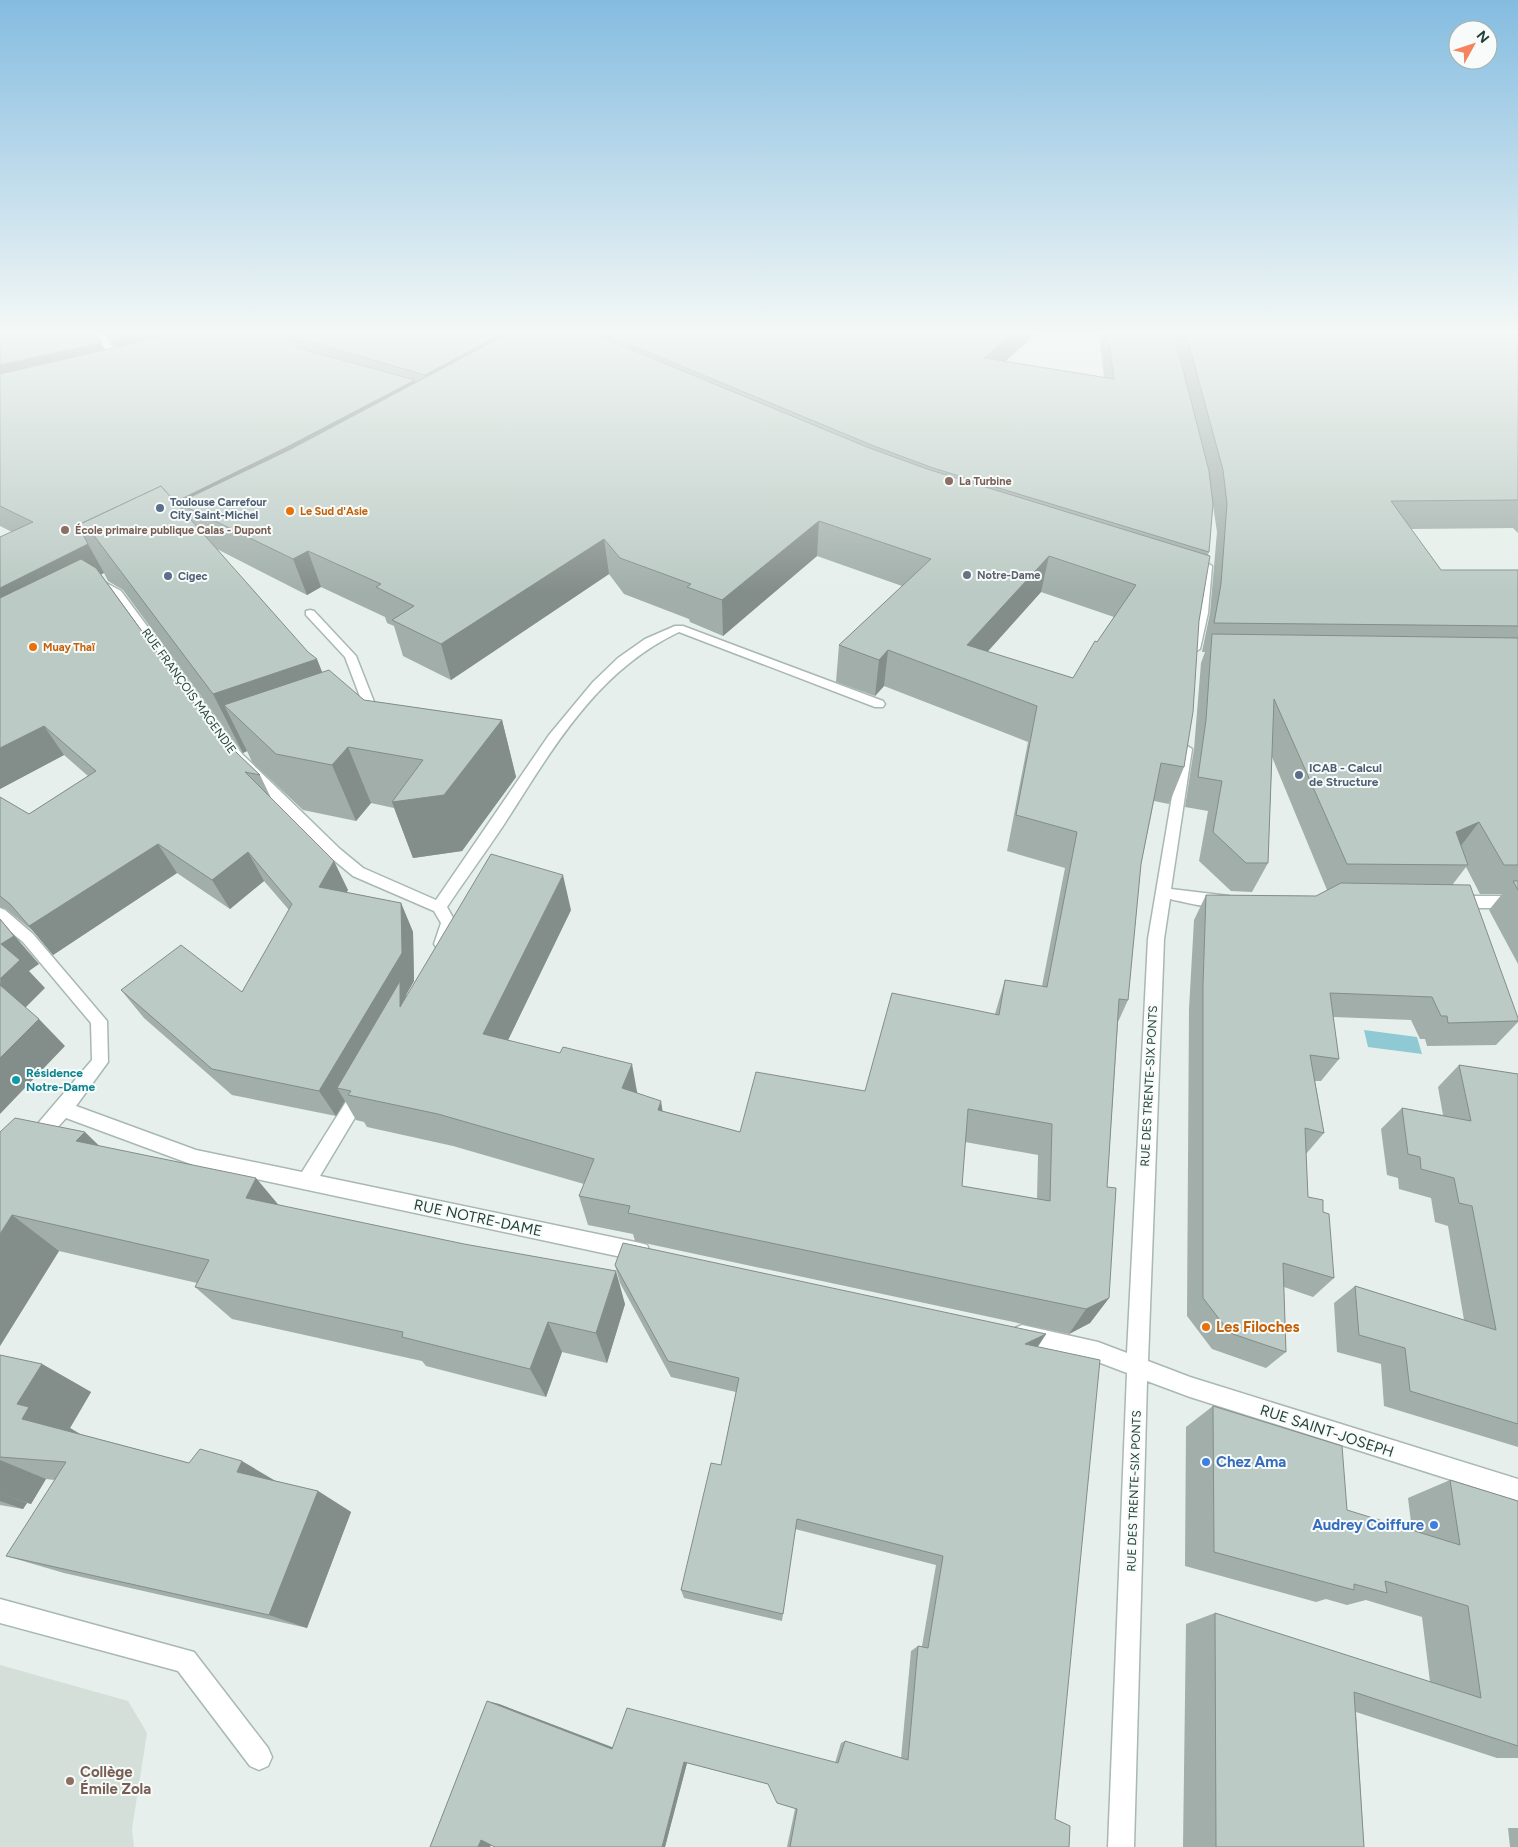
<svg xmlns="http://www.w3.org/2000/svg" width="1518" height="1847" viewBox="0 0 1518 1847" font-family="Figtree,sans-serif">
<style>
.built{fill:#d4dfda}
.water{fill:#8ec9d4}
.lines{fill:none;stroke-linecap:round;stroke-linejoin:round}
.minor-casing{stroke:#a8b8b2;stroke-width:3}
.minor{fill:#fff;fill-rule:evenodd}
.wall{fill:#a1aea9;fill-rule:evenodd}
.shaded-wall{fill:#838d89}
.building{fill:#bbcac4;stroke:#838d89;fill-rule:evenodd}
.education-dot{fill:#8d6e63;stroke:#f7fbf9;stroke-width:2}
.service-dot{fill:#5c6f8a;stroke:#f7fbf9;stroke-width:2}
.food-dot{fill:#e8710a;stroke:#f7fbf9;stroke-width:2}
.worship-dot{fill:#6b7280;stroke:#f7fbf9;stroke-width:2}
.culture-dot{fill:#0f9aa8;stroke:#f7fbf9;stroke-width:2}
.shop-dot{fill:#3f7fe0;stroke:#f7fbf9;stroke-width:2}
.labels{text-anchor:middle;stroke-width:4;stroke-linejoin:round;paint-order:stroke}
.far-education-label{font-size:11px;font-weight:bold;fill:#785e54;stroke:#f7fbf9;text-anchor:start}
.far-service-label{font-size:11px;font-weight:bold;fill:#4e5e75;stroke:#f7fbf9;text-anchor:start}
.far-food-label{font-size:11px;font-weight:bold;fill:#c56008;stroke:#f7fbf9;text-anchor:start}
.far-worship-label{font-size:11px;font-weight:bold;fill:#5b616d;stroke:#f7fbf9;text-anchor:start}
.street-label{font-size:12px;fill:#24423a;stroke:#f7fbf9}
.service-label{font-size:12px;font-weight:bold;fill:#4e5e75;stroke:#f7fbf9;text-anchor:start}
.culture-label{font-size:12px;font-weight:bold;fill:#0d838f;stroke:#f7fbf9;text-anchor:start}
.near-street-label{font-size:15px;fill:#24423a;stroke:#f7fbf9}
.near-food-label{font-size:15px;font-weight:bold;fill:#c56008;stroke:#f7fbf9;text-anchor:start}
.near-shop-label{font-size:15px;font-weight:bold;fill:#366cbe;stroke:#f7fbf9;text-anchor:start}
.near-education-label{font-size:15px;font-weight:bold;fill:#785e54;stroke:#f7fbf9;text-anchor:start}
</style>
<rect width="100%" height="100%" fill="#e6efeb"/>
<path class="built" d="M0 1665 128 1701 147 1733 132 1829 134 1847H0Z"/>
<path class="water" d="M1364 1030 1417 1037 1422 1054 1368 1047Z"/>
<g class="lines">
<g class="minor-casing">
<path id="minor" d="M97 334H105L122 366 121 368H115Z
M1207 563 1212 566 1208 613 1200 649 1194 652 1188 649 1196 613 1202 566Z
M99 579 121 591 242 754 340 849 363 868 436 900 549 735 593 682 618 658 645 639 675 626H683L883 701 885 704 883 707H875L679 632C595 672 552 750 503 826 485 853 465 880 447 907L456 923 447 948H437L434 944 441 923 434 911 353 876 330 857 232 760 113 595 95 584 94 582Z
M310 610 314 611 356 656 378 712 366 718 360 714 365 710 345 657 306 615V611Z
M1186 745 1192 749 1171 889 1229 896 1231 900 1229 904C1211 910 1188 903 1170 899L1164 939 1148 1361 1190 1377 1518 1479V1501L1190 1397 1147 1381 1134 1847H1108L1127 1373 1098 1362 1022 1345 1015 1342 1012 1335 1015 1328 1022 1325 1098 1342 1127 1353 1148 939 1180 749Z
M1457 896H1518V908H1457L1452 906 1450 902 1452 898Z
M0 908 5 910 33 934 107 1021 108 1062 76 1106 196 1150 302 1172 354 1089 360 1087 366 1089 369 1094 320 1176 640 1243 647 1245 650 1252 647 1259 640 1261 196 1166 66 1118 41 1146 35 1148 29 1146 26 1140 29 1134 92 1060 91 1023 23 942 0 923Z
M0 1599 194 1652 268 1748 272 1757 268 1766 259 1770 250 1766 178 1671 0 1623Z"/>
</g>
<use href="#minor" class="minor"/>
</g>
<path class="wall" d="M0 334 104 350 114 348 107 334H1036L1006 361 1104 377 1099 334H1518V533L1513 528 1411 529 1441 570H1518V964L1489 910 1502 894H1480L1466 867 1453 884 1518 1018V1022L1496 1045 1427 1046 1425 1039H1420L1411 1020 1333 1017 1339 1059 1321 1081H1315L1324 1133 1306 1154 1308 1197 1323 1212 1334 1278 1313 1297 1284 1287 1286 1352 1266 1368 1212 1349 1187 1316 1189 1009 1194 920 1206 895 1316 896 1327 890 1272 757 1268 863 1252 892 1231 891 1199 861 1208 811 1185 807 1194 749 1201 663 1205 652H1202L1210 613 1217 532 1211 492 1209 552 1208 555 1199 621 1184 767 1169 804 1154 801 1141 864 1128 1000 1118 1022 1107 1187 1109 1298 1090 1323 1069 1334 635 1241 633 1234 588 1225 579 1196 584 1184 453 1146 367 1127 364 1122 356 1120 345 1101 336 1116 232 1095 144 1018 121 990 242 992 289 910 264 881 230 909 177 873 53 955 34 932 6 909 0 907V797L29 814 88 776 64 755 0 789V537L12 532 0 526ZM217 549 307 595 321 587 385 617 387 623 394 626 403 656 451 680 609 574 624 594 689 619 690 622 723 636 817 556 902 586 839 645 836 682 875 696 884 686 1028 742 1007 851 1065 868 1042 986 1005 980 995 1014 865 1091 740 1132 663 1111 637 1093 508 1040 571 910 407 996 406 995 414 981 413 932 401 903 346 892 348 890 271 798 260 775 215 732 101 574 104 573 108 581 123 590 243 753 247 751 252 762 303 810 356 821 371 803 394 808 413 858 462 851 516 777 502 720 364 700 322 672ZM1041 592 1114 617 1073 678 987 652ZM965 1142 1038 1155 1037 1199 962 1186Z
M1459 1065 1518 1074V1447L1384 1406 1381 1364 1337 1352 1334 1303 1355 1286 1464 1320 1448 1226 1435 1222 1431 1198 1399 1189 1398 1178 1387 1175 1381 1129 1402 1108 1443 1115 1438 1087Z
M0 1132 99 1146 279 1205 625 1304 607 1363 562 1352 546 1397 426 1366 422 1361 232 1319 195 1287 197 1283 59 1251 0 1346Z
M615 1265 1046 1334 1038 1347 1055 1819 1069 1847H787L795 1809 768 1784 687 1763 665 1847H495L491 1845 490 1847H430L487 1701 499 1704 612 1747 835 1763 841 1743 845 1741 901 1758 911 1651 918 1646H922L936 1565 795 1529 782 1621 684 1598 681 1590 721 1465 736 1392 671 1377 620 1283Z
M0 1355 42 1364 91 1392 70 1428 80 1434 189 1463 276 1481 318 1491 351 1512 307 1628 64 1573 6 1556 55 1480 46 1479 31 1504 27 1503 23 1509 0 1505Z
M1213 1406 1347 1510 1412 1530 1408 1498 1450 1480 1518 1501V1758H1497L1356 1712 1364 1847H1183L1186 1624 1215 1613 1430 1682 1422 1617 1366 1600 1347 1605 1326 1599 1316 1602 1185 1566 1186 1427Z
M1508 1828H1518V1847H1510Z"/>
<path class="shaded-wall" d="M136 334H252L123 365 112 340Z
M501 334H551L431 400 425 375Z
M1012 334H1036L980 383 984 358Z
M101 343 112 368 0 394V365Z
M415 380 421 406 178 503 190 529 170 504Z
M819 521 817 556 723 636 722 600Z
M604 539 609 574 451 680 441 644Z
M88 544 104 573 0 626V588Z
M308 551 321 587 307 595 293 559Z
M1049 556 1041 592 964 678 967 645Z
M888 650 884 686 875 696 879 660Z
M317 659 340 717 224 705 247 751 243 753 213 694Z
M502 720 516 777 462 851 413 858 392 802Z
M44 726 64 755 0 789V748Z
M348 747 371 803 356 821 332 765Z
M1479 822 1457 851 1456 832Z
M158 844 177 873 53 955 29 926Z
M248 852 264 881 230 909 212 880Z
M334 861 348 890 334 915 319 887Z
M563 875 571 910 495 1067 483 1034Z
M401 903 413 932 414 981 406 995 415 1015 337 1088 345 1101 336 1116 319 1091Z
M0 919 39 964 29 971 45 988 23 1010 0 986 1 944Z
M39 1019 65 1046 0 1114V1058Z
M632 1064 638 1097 622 1088Z
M661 1101 666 1133 658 1110Z
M85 1132 125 1171 76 1141Z
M256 1178 287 1215 246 1198Z
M12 1215 59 1251 0 1346V1234Z
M616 1271 625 1304 607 1363 596 1333Z
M1109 1298 1090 1323 1069 1334 1086 1309Z
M548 1322 562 1352 546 1397 530 1369Z
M1046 1334 1035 1350 1025 1344Z
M42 1364 91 1392 70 1428 80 1434 74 1444 22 1419 17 1404Z
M0 1460 46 1479 31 1504 0 1493Z
M242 1461 279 1483 237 1472Z
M318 1491 351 1512 307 1628 269 1615Z
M0 1493 27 1503 23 1509 0 1501Z
M487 1701 499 1704 619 1750 612 1749Z
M684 1762 687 1763 665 1847H662Z
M494 1837 490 1847H478L481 1840Z"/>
<path class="building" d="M0 334H96L101 343 0 365Z
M109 334H136L112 340Z
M173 334H268L305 350 415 380 285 448 175 502 161 486 78 525 88 544 0 588V537L33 522 0 506V374Z
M291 334H501L425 375 308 341Z
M507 334H589L608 340 867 447 927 469 1210 556 1199 621 1193 712 1184 767 1161 763 1141 864 1128 1000 1119 999 1107 1187 1116 1188 1109 1298 1086 1309 628 1213 630 1206 579 1196 594 1159 438 1114 348 1095 351 1091 337 1088 400 981V1007L491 854 563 875 483 1034 560 1053 563 1047 632 1064 622 1088 661 1101 658 1110 740 1132 756 1072 865 1091 892 993 999 1015 1005 980 1047 987 1077 832 1016 815 1037 706 888 650 879 660 839 645 931 559 819 521 722 600 687 587 691 584 620 558 604 539 441 644 392 620 414 606 376 587 381 584 308 551 293 559 178 503 291 449ZM1049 556 1136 585 1097 642 1095 641 1073 678 967 645ZM968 1109 1052 1124 1050 1201 962 1186Z
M600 334H1012L984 358 1114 379 1108 334H1174L1209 471 1213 504 1209 552 933 468 874 446 616 339Z
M1186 334H1518V500L1391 501 1441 570H1518V626L1214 623 1221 584 1227 504 1223 470Z
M161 486 308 652 317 659 213 694 92 533 78 525Z
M81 559 96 568 215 732 260 775 245 772 334 861 319 887 401 903 402 953 319 1091 212 1069 121 990 181 945 242 992 292 904 248 852 212 880 158 844 29 926 10 904 0 896V797L29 814 96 771 44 726 0 748V598Z
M1212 634 1518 638V865H1504L1479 822 1456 832 1468 865 1347 864 1274 699 1268 863H1246L1213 832 1222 781 1198 777 1206 720Z
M329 670 364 700 502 720 444 795 392 802 423 760 348 747 332 765 276 754 224 705Z
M1513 881H1518V890Z
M1341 883 1470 885 1518 1018V1021L1448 1023 1447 1016H1441L1432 997 1330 993 1339 1059 1310 1055 1324 1133 1305 1128 1308 1197 1323 1200V1212L1329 1214 1334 1278 1283 1263 1286 1352 1230 1333 1203 1298V985L1206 895 1316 896Z
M0 919 14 936 1 944 20 960 0 979Z
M0 985 39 1019 0 1058Z
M1459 1065 1518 1074V1424L1410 1391 1405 1348 1359 1335 1355 1286 1496 1330 1472 1206 1459 1203 1454 1178 1421 1169 1420 1157 1408 1154 1402 1108 1471 1121Z
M15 1118 85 1132 76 1141 256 1178 246 1198 464 1244 616 1271 596 1333 548 1322 530 1369 402 1337 403 1332 195 1287 209 1260 12 1215 0 1234V1132Z
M623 1243 1046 1334 1025 1344 1100 1360 1055 1819 1070 1826 1069 1847H790L797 1809 777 1803 768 1784 684 1762 662 1847H495L481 1840 478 1847H430L487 1701 612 1749 627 1708 838 1763 845 1741 908 1760 918 1646 928 1648 943 1556 797 1519 783 1614 681 1590 711 1463 721 1465 739 1378 668 1361 615 1265Z
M0 1355 42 1364 17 1404 29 1407 22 1419 189 1463 200 1449 242 1461 237 1472 318 1491 269 1615 6 1556 66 1462 0 1457Z
M1213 1406 1342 1446 1347 1510 1460 1545 1450 1480 1518 1501V1746L1354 1692 1364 1847H1216L1215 1613 1481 1698 1468 1606 1385 1581 1387 1593 1354 1584V1590L1214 1552Z"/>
<linearGradient id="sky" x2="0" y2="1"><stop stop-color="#84bce0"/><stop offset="0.56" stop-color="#f4f8f6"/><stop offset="1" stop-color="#f4f8f6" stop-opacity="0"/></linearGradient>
<rect width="1518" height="593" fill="url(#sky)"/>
<g class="education-dot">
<circle cx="949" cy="481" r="5"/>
<circle cx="65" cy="530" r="5"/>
<circle cx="70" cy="1781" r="5"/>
</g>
<g class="service-dot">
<circle cx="160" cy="508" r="5"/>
<circle cx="168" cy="576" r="5"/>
<circle cx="1299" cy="775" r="5"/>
</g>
<g class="food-dot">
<circle cx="290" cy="511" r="5"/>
<circle cx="33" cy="647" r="5"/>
<circle cx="1206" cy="1327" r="5"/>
</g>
<circle class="worship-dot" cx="967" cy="575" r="5"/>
<circle class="culture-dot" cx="16" cy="1080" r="5"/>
<g class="shop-dot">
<circle cx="1206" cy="1462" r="5"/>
<circle cx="1434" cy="1525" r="5"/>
</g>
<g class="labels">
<g class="far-education-label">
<text x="959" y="485">La Turbine</text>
<text x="75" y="534">École primaire publique Calas - Dupont</text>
</g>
<g class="far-service-label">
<text x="170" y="506">Toulouse Carrefour<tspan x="170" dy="13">City Saint-Michel</tspan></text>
<text x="178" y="580">Cigec</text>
</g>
<g class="far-food-label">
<text x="300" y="515">Le Sud d'Asie</text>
<text x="43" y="651">Muay Thaï</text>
</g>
<g class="far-worship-label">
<text x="977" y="579">Notre-Dame</text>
</g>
<g class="street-label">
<text transform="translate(189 691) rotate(54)" y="4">RUE FRANÇOIS MAGENDIE</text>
<text transform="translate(1149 1086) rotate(-87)" y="4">RUE DES TRENTE-SIX PONTS</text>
<text transform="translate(1134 1491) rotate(-88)" y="4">RUE DES TRENTE-SIX PONTS</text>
</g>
<g class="service-label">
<text x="1309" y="772">ICAB - Calcul<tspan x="1309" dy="14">de Structure</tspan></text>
</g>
<g class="culture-label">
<text x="26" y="1077">Résidence<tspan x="26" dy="14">Notre-Dame</tspan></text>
</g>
<g class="near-street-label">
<text transform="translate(478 1218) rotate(12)" y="5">RUE NOTRE-DAME</text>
<text transform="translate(1327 1431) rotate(18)" y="5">RUE SAINT-JOSEPH</text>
</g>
<g class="near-food-label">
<text x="1216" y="1332">Les Filoches</text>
</g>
<g class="near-shop-label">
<text x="1216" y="1467">Chez Ama</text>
<text x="1424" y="1530" text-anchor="end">Audrey Coiffure</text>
</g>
<g class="near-education-label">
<text x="80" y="1777">Collège<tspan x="80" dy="17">Émile Zola</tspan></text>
</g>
</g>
<g transform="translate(1473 45) rotate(50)"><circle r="24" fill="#f7fbf9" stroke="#a3b1ad"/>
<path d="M0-4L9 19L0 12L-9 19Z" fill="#f4845f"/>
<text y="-8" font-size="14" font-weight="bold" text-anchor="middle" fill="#24423a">N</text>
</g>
</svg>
